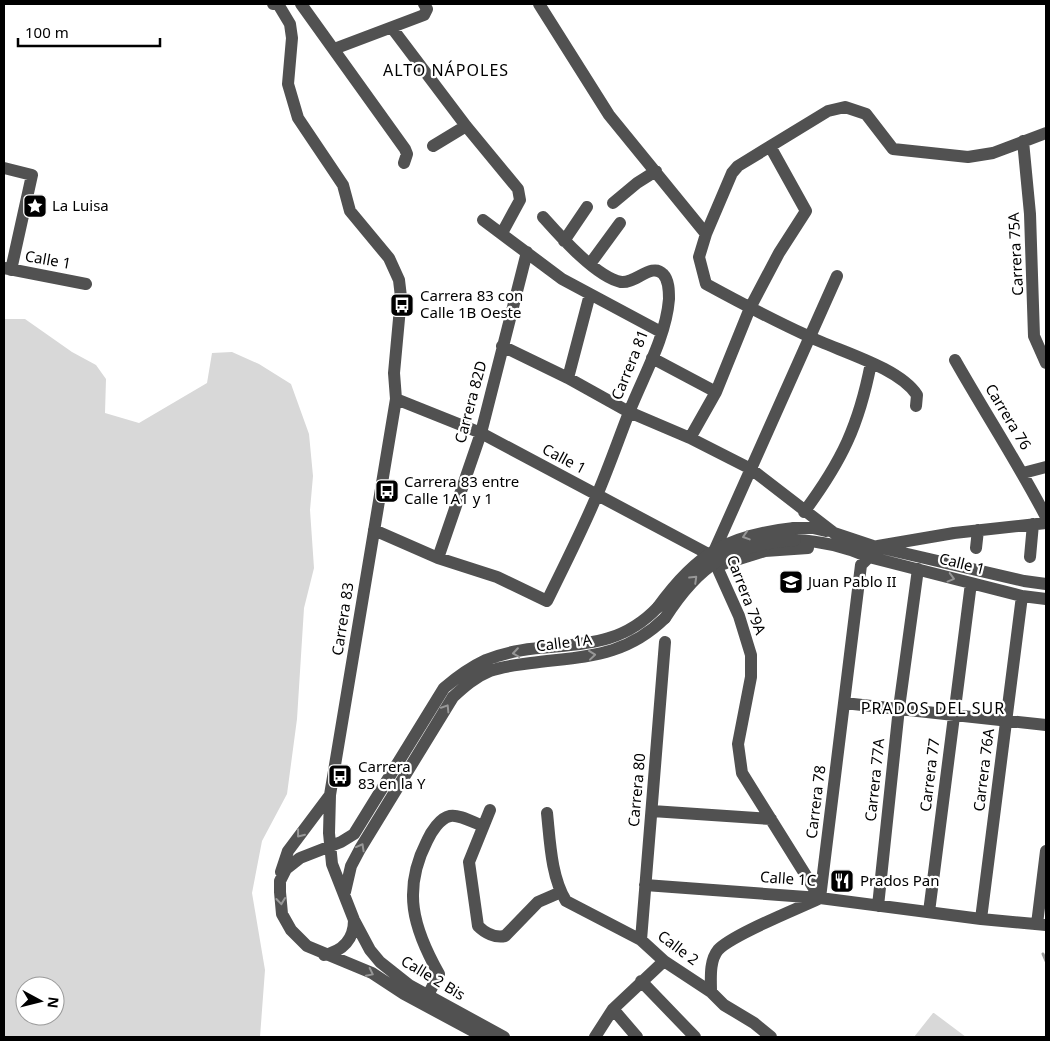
<svg xmlns="http://www.w3.org/2000/svg" width="1050" height="1041" viewBox="0 0 1050 1041" font-family="'Noto Sans',sans-serif">
<style>
.green{fill:#d8d8d8;fill-rule:evenodd}
.lines{fill:none;stroke-linecap:round;stroke-linejoin:round}
.stream{stroke:#9f9f9f;stroke-width:3}
.minor{stroke:#515151;stroke-width:12}
.minor-bridge{stroke:#515151;stroke-width:12}
.oneway{stroke:#979797}
.labels{text-anchor:middle;stroke-width:4.5;stroke-linejoin:round;paint-order:stroke}
.poi-label{font-size:15px;fill:#000;stroke:#fff;text-anchor:start}
.street-label{font-size:15px;fill:#000;stroke:#fff}
.neighbourhood-label{font-size:16px;letter-spacing:1px;fill:#000;stroke:#fff}
</style>
<rect width="100%" height="100%" fill="#fff"/>
<path class="green" d="M4 319H25L72 352 96 365 106 379 105 413 139 423 207 383 212 353 232 352 259 364 291 384 309 434 313 476 310 510 314 568 304 608 297 719 287 794 262 841 252 893 265 970 260 1037H4ZM25 986H55V1016H25Z
M933 1013H934L966 1037H914Z"/>
<g class="lines">
<path class="stream" d="M1043 954 1046 961"/>
<path class="minor" d="M273 4H278L290 24 292 38 288 84 298 118 343 185 350 211 389 258 399 280 401 297 394 373 396 399 330 795 329 833 332 864 354 920 370 950 380 962 409 985 504 1037
M301 4 405 149 407 154 404 163
M539 4 609 115 706 234
M392 28 466 126 518 189 520 200 502 233
M334 49 424 15 427 9 424 4
M1023 141 1030 214 1034 336 1046 363
M433 146 466 126
M4 168 32 175 11 270
M613 203 637 183 656 171
M483 220 562 279 661 332
M564 241 587 207
M590 264 620 223
M4 268 86 284
M502 346 568 378 629 412 690 438 751 469 834 533 873 546 1024 581 1046 584
M652 358 716 392
M955 360C985 413 1018 463 1046 517
M568 378 590 294
M396 399 481 433 712 556
M916 406 917 395C899 367 838 351 808 336 773 320 739 302 706 284L699 257 706 234 732 173 738 166 828 111 845 107 866 114 893 149 968 157 993 153 1046 133
M690 438 716 392 750 308 779 253 806 211 771 148
M1023 473 1046 467
M804 512C842 461 859 425 871 363
M794 528H813L826 531
M374 530 438 558 497 577 547 601C564 566 582 531 597 495 609 467 619 438 630 410 644 375 666 337 669 299 669 291 669 280 663 274 652 262 635 284 621 282 596 277 560 236 543 217
M795 540C822 541 844 546 869 557L1022 596 1046 599
M878 546 954 533 1046 523
M976 548 978 530
M1030 557 1033 524
M438 558 481 433 527 252
M723 564 765 551 808 548
M844 703 1046 725
M490 810 469 862 478 926C485 933 495 938 505 936L538 902 561 892
M652 811 771 819
M547 813C550 841 551 877 566 901L641 940 664 961 711 992 724 1005 754 1023 771 1037
M281 872 288 851 330 795
M645 885 820 898 981 919 1046 925
M345 892 351 866 360 849 453 697C464 687 475 677 490 671 503 666 518 665 531 663 584 656 624 658 665 618
M820 898 742 773 738 744 751 677V655L739 616 712 556 837 276
M820 898 861 565 869 557
M878 906 899 708 918 569
M929 912 971 583
M981 919 1022 596
M1037 924 1046 851
M641 940 665 642
M324 955C343 951 354 939 354 920
M641 981 695 1037
M711 992C711 979 709 961 718 950 731 935 797 909 818 899
M428 995 439 974C413 928 402 890 427 841 431 832 440 818 450 816 459 814 474 823 483 826
M613 1009 637 1037
M484 1037 404 994 372 973 307 946 291 930 282 914 280 892V881L286 869 300 858 341 842 354 834 444 688C457 677 471 667 486 660 547 635 606 662 658 607
M595 1037 613 1009 664 961"/>
<path class="minor-bridge" d="M658 607C697 553 728 535 794 528
M665 618C700 563 730 545 795 540"/>
</g>
<defs><path id="oneway-chevron" d="M-2-3.5L2.5 0L-2 3.5" fill="none" stroke-width="1.6" stroke-linecap="round" stroke-linejoin="round" transform="scale(1.25)"/></defs>
<g class="oneway">
<use href="#oneway-chevron" transform="translate(746 536) rotate(162)"/>
<use href="#oneway-chevron" transform="translate(951 578) rotate(15)"/>
<use href="#oneway-chevron" transform="translate(694 579) rotate(-44)"/>
<use href="#oneway-chevron" transform="translate(516 653) rotate(172)"/>
<use href="#oneway-chevron" transform="translate(592 655) rotate(-6)"/>
<use href="#oneway-chevron" transform="translate(446 708) rotate(-58)"/>
<use href="#oneway-chevron" transform="translate(300 834) rotate(128)"/>
<use href="#oneway-chevron" transform="translate(361 847) rotate(-61)"/>
<use href="#oneway-chevron" transform="translate(281 901) rotate(84)"/>
<use href="#oneway-chevron" transform="translate(370 973) rotate(26)"/>
</g>
<defs>
<g id="sight-square" transform="scale(1.25)"><rect x="-9" y="-9" width="18" height="18" rx="4" fill="#000" stroke="#fff"/><path d="M0-6L1.8-2.2L6-1.7L2.9 1.2L3.7 5.4L0 3.3L-3.7 5.4L-2.9 1.2L-6-1.7L-1.8-2.2Z" fill="#fff"/></g>
<g id="bus-square" transform="scale(1.25)"><rect x="-9" y="-9" width="18" height="18" rx="4" fill="#000" stroke="#fff"/><path d="M-5-6H5V4H4V6H2V4H-2V6H-4V4H-5ZM-3.5-4V0h7V-4ZM-3.5 1.2v1.5H-2V1.2ZM2 1.2v1.5H3.5V1.2Z" fill="#fff"/></g>
<g id="school-square" transform="scale(1.25)"><rect x="-9" y="-9" width="18" height="18" rx="4" fill="#000" stroke="#fff"/><path d="M0-5L7-2L0 1L-7-2ZM-4 1L0 2.5L4 1V4Q0 6-4 4Z" fill="#fff"/></g>
<g id="restaurant-square" transform="scale(1.25)"><rect x="-9" y="-9" width="18" height="18" rx="4" fill="#000" stroke="#fff"/><path d="M-5-6h1v4h1v-4h1v4h1v-4h1v5L-1.5 .5V6h-2V.5L-5-1ZM5-6V6H3V1.5H1.5Q1.5-4 5-6Z" fill="#fff"/></g>
</defs>
<g fill-rule="evenodd">
<use href="#sight-square" x="35" y="206"/>
<use href="#bus-square" x="402" y="305"/>
<use href="#bus-square" x="387" y="491"/>
<use href="#school-square" x="791" y="582"/>
<use href="#bus-square" x="340" y="776"/>
<use href="#restaurant-square" x="842" y="881"/>
</g>
<g class="labels">
<g class="poi-label">
<text x="52" y="211">La Luisa</text>
<text x="420" y="301">Carrera 83 con<tspan x="420" dy="17">Calle 1B Oeste</tspan></text>
<text x="404" y="487">Carrera 83 entre<tspan x="404" dy="17">Calle 1A1 y 1</tspan></text>
<text x="808" y="587">Juan Pablo II</text>
<text x="358" y="772">Carrera<tspan x="358" dy="17">83 en la Y</tspan></text>
<text x="860" y="886">Prados Pan</text>
</g>
<g class="street-label">
<text transform="translate(1016 254) rotate(-93)" y="5">Carrera 75A</text>
<text transform="translate(48 260) rotate(10)" y="5">Calle 1</text>
<text transform="translate(630 365) rotate(-68)" y="5">Carrera 81</text>
<text transform="translate(471 402) rotate(-75)" y="5">Carrera 82D</text>
<text transform="translate(1008 417) rotate(59)" y="5">Carrera 76</text>
<text transform="translate(564 459) rotate(28)" y="5">Calle 1</text>
<text transform="translate(962 564) rotate(14)" y="5">Calle 1</text>
<text transform="translate(746 595) rotate(69)" y="5">Carrera 79A</text>
<text transform="translate(343 619) rotate(-81)" y="5">Carrera 83</text>
<text transform="translate(564 643) rotate(-7)" y="5">Calle 1A</text>
<text transform="translate(984 770) rotate(-83)" y="5">Carrera 76A</text>
<text transform="translate(930 775) rotate(-83)" y="5">Carrera 77</text>
<text transform="translate(875 780) rotate(-84)" y="5">Carrera 77A</text>
<text transform="translate(637 790) rotate(-85)" y="5">Carrera 80</text>
<text transform="translate(816 802) rotate(-83)" y="5">Carrera 78</text>
<text transform="translate(788 879) rotate(4)" y="5">Calle 1C</text>
<text transform="translate(678 948) rotate(37)" y="5">Calle 2</text>
<text transform="translate(433 978) rotate(31)" y="5">Calle 2 Bis</text>
</g>
<g class="neighbourhood-label">
<text x="446" y="76">ALTO NÁPOLES</text>
<text x="933" y="714">PRADOS DEL SUR</text>
</g>
</g>
<rect width="1050" height="1041" fill="none" stroke="#000000" stroke-width="10"/>
<g transform="translate(40 1001) rotate(97)"><circle r="24" fill="#ffffff" stroke="#999999"/>
<path d="M0-4L9 19L0 12L-9 19Z" fill="#000000"/>
<text y="-8" font-size="14" font-weight="bold" text-anchor="middle" fill="#000000">N</text>
</g>
<path d="M18 38v8h142v-8" fill="none" stroke="#000000" stroke-width="2.5"/>
<text x="25" y="38" font-size="15" fill="#000000" stroke="#ffffff" stroke-width="4" paint-order="stroke">100 m</text>
</svg>
